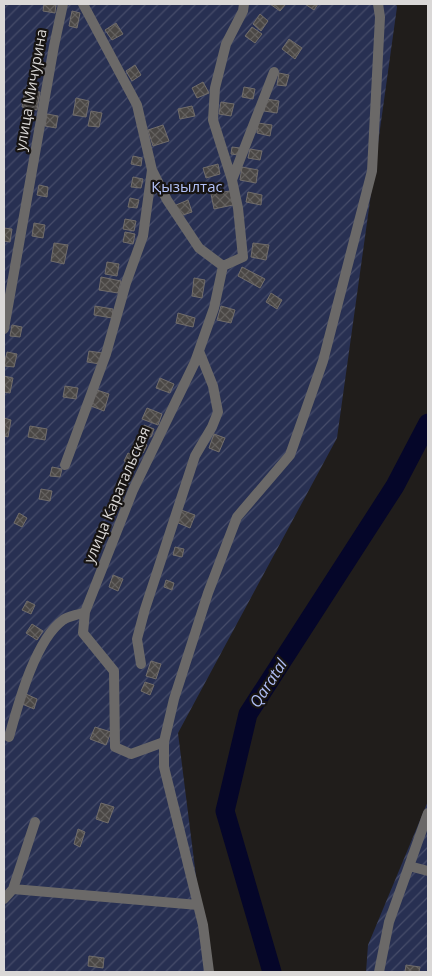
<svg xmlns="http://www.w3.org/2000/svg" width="432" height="976" viewBox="0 0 432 976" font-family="'Open Sans',sans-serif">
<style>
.garden{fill:url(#garden-furrows)}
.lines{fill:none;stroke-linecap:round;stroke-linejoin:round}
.river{stroke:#050629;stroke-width:19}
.building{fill:url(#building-cross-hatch);stroke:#716d6b}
.minor{stroke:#6b6968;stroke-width:10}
.labels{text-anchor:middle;stroke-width:4.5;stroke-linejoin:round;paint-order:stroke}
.street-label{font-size:15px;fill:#dad8d7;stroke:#171412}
.park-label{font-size:15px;fill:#b2c1f8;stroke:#171412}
.water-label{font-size:16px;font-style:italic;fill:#aebdf4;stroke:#171412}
</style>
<defs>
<pattern id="garden-furrows" width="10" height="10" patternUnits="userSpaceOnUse" patternTransform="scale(1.25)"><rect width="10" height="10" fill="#283052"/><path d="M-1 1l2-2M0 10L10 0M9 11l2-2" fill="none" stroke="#474d6a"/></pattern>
<pattern id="building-cross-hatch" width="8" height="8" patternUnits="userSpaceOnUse" patternTransform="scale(1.25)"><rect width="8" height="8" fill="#4a4745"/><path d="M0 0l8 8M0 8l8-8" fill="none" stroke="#64615f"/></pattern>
</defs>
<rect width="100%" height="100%" fill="#201d1b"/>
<path class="garden" d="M4 4H396L397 7 337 438 178 733 208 972H4Z
M428 801V972H366L368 945Z"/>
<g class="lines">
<path class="river" d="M272 972 225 811 248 714 395 486 428 423"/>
</g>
<path class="building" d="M44 4H56L55 13 43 11Z
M270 4H286L280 11Z
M305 4H318L314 10Z
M72 11 80 13 77 28 69 26Z
M260 14 268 21 261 31 253 24Z
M116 23 123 34 112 40 105 30Z
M252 27 262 34 255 43 245 36Z
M289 39 302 48 295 59 282 49Z
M34 62 45 64 43 74 32 72Z
M135 65 141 75 132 81 126 71Z
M279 73 289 75 286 86 277 85Z
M203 82 209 93 197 98 192 88Z
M244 87 255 89 253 99 242 97Z
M25 90 40 92 37 110 22 107Z
M76 98 89 101 86 117 73 115Z
M266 99 279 101 277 113 264 111Z
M221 102 234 104 231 116 219 114Z
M192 106 195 116 180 119 178 109Z
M91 111 102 113 99 127 88 126Z
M47 114 58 116 56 128 45 126Z
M258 123 272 125 270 136 257 133Z
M163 125 169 141 153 146 148 130Z
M232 147 240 148 238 155 231 154Z
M250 149 262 151 260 160 248 158Z
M133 156 142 158 141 166 131 164Z
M218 164 220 174 206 178 203 168Z
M242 167 258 170 256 183 240 180Z
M133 177 143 179 141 188 131 187Z
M39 185 48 187 47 197 37 195Z
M230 191 233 205 214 209 211 194Z
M248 192 262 195 261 205 246 202Z
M130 198 139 200 137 208 128 207Z
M188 200 192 212 180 216 176 205Z
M125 219 136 221 134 231 123 229Z
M34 223 45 225 43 238 32 236Z
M4 228 12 229 10 242 4 241Z
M125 232 135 234 133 244 123 242Z
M54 243 68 245 64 264 51 261Z
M253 243 269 245 266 260 251 257Z
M107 262 119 264 117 276 105 274Z
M242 267 265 279 260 288 238 276Z
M101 277 121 281 118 293 99 290Z
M194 278 205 280 202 298 192 296Z
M271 293 282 300 277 309 266 302Z
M95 306 113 309 112 318 94 315Z
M221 306 235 310 231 323 217 320Z
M178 313 195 318 193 327 176 323Z
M12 325 22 327 20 337 10 336Z
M89 351 102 353 100 364 87 362Z
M7 352 17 354 14 367 4 366Z
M4 376 13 378 10 393 4 392Z
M160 378 174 384 170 393 156 388Z
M65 386 78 388 76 399 63 397Z
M97 390 109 394 104 411 91 406Z
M147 408 162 414 158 425 142 419Z
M4 418 11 420 8 437 4 436Z
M144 425 154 429 151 437 141 433Z
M30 426 47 429 45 440 28 437Z
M214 434 225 438 219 452 209 448Z
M136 440 147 445 143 453 132 448Z
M128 453 135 456 131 464 124 461Z
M52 467 62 469 60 477 50 476Z
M41 489 52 491 50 501 39 499Z
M112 495 123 498 120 507 110 504Z
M181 510 195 515 190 528 176 522Z
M19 513 27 518 22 527 14 523Z
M175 547 184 549 182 557 173 555Z
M113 575 123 579 118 591 109 587Z
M166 580 174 583 172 590 164 587Z
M27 601 35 605 31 614 22 610Z
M32 624 43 631 37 640 26 633Z
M151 661 161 664 156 679 146 676Z
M145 682 154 685 150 695 141 691Z
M26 694 37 699 34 709 22 704Z
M95 727 111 732 106 745 90 739Z
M101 803 114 807 108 823 96 819Z
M78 829 85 832 80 847 74 844Z
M89 956 104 958 103 968 88 966Z
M406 965 420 967 419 972H405Z"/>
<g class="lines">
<path class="minor" d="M83 4 137 105 152 170 167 200 199 248 223 266
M232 180 274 72
M4 329 54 46 63 4
M65 465 106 354 126 283 143 236 152 170
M85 612 83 633 114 671 115 747 131 754 164 742
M141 664 137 639 145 609 195 456 212 427 218 412 213 386 199 351
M9 737C18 705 35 640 63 620 68 616 78 615 85 612L133 490 195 362 214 308 223 266 243 257 238 208 232 180 213 120 215 88 226 44 243 11 244 4
M409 866 428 871
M13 889 198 905
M4 899 13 889 35 822
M209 972 203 925 164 767V742L174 699 208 593 237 517 290 455 323 361 372 171 380 17 378 4
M379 972 389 922 428 813"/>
</g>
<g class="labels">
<g class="street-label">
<text transform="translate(31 90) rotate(-80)" y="5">улица Мичурина</text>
<text transform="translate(117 495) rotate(-67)" y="5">улица Каратальская</text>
</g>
<g class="park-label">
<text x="187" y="192">Қызылтас</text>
</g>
<g class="water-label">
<text transform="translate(268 683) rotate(-57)" y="6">Qaratal</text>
</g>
</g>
<rect width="432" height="976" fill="none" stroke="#dad8d7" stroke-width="10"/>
</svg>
